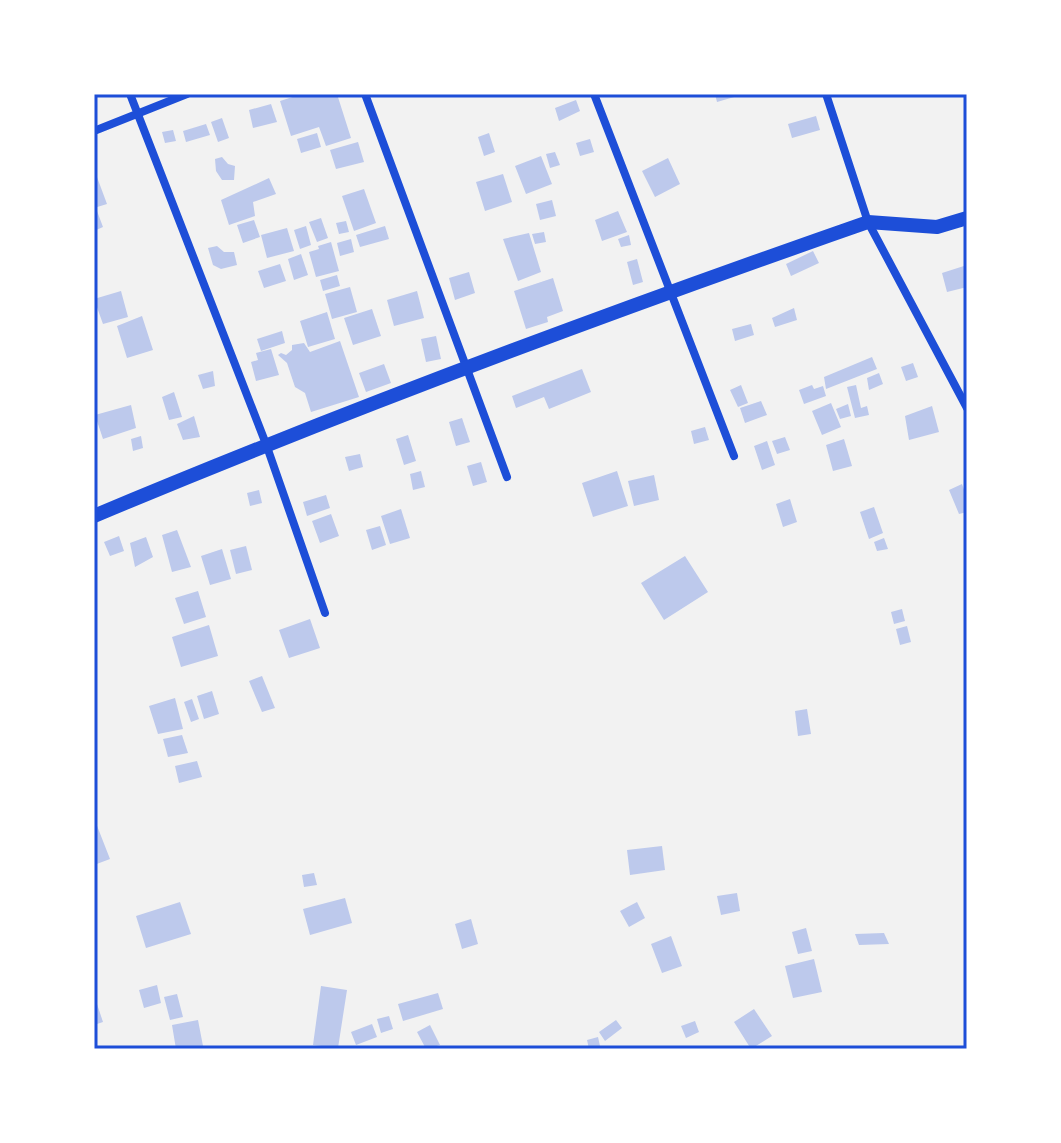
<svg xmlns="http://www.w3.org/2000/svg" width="1061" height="1143" viewBox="0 0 1061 1143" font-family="Cabin,sans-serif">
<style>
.building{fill:#bdc9ec}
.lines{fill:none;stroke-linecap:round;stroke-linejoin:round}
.minor{stroke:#1d4ed8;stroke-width:8}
.tertiary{stroke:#1d4ed8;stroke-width:14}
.neatline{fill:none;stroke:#1d4ed8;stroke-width:3}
</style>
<rect width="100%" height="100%" fill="#f2f2f2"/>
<path class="building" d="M302 94H337L351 138 326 146 319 127 291 136 280 101Z
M715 94H741V95L717 102Z
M576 100 580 111 559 121 555 108Z
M271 104 277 122 253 128 249 110Z
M816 116 820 130 792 138 788 124Z
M222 118 229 138 218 142 211 122Z
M206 124 210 135 186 142 183 131Z
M173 130 176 141 165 143 162 132Z
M317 133 321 147 301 153 297 139Z
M489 133 495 152 484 156 478 137Z
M590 139 594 152 580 156 576 143Z
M358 142 364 162 336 169 330 150Z
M555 152 560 165 550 168 546 154Z
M541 156 552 184 526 194 515 166Z
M222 157 228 164 235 166 234 180H222L216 171 215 159Z
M668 158 680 184 655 197 642 171Z
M94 169 107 204 94 208Z
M503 174 512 202 485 211 476 182Z
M269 178 276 194 253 202 255 216 229 225 221 200Z
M364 189 376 223 354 231 342 196Z
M552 200 556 216 540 220 536 204Z
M97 211 103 227 94 231V213Z
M618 211 627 232 602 241 595 220Z
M321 218 328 238 317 242 309 222Z
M254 220 260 237 243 243 237 225Z
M346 221 349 232 339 234 336 223Z
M306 226 311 245 300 249 294 230Z
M385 226 389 239 360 247 356 235Z
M287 228 294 251 267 258 261 235Z
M544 232 546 242 535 244 532 234Z
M529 233 541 272 518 281 503 239Z
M629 235 631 245 621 247 618 239Z
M351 239 354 252 340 256 337 243Z
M331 242 339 271 316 277 309 252 319 249 318 246Z
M217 246 224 252H234L237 265 221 269 213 265 208 248Z
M813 251 819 263 791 276 786 264Z
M301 254 308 275 294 280 288 259Z
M637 259 643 282 633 285 627 262Z
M280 264 286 281 264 288 258 271Z
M967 265V287L947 292 942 273Z
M469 272 475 293 455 300 449 278Z
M337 275 340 286 323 291 320 280Z
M553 278 563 311 547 317 548 322 526 329 514 291Z
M350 287 357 312 332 319 325 294Z
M121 291 128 317 103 324 94 299Z
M417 291 424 318 394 326 387 300Z
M794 308 797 320 775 327 772 318Z
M372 309 381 336 353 345 344 318Z
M327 312 335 339 308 347 300 321Z
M142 316 153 350 127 358 117 326Z
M751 324 754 335 735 341 732 329Z
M282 331 285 343 261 351 257 339Z
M436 336 441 359 426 362 421 339Z
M340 341 359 397 311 412 305 393 295 387 287 363 278 355 281 353 286 355 292 350V345L304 343 310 352Z
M271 349 279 375 256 381 251 362 258 360 256 353Z
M872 357 877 369 826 389 824 377Z
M913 363 918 377 906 381 901 367Z
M384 364 391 383 366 392 359 373Z
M582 369 591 392 549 409 544 397 516 408 512 396Z
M213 371 215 386 203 389 198 375Z
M879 373 883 384 869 390 867 378Z
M741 385 748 403 738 407 730 390Z
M812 385 814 389 823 386 826 396 804 404 799 390Z
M856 385 861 408 867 406 869 415 855 418 847 387Z
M174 392 182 417 169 420 162 397Z
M761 401 767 415 745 423 740 408Z
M831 403 841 427 822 435 812 411Z
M848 404 851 416 840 419 836 409Z
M131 405 136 428 103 439 95 415Z
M932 406 939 432 909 440 905 416Z
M194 416 200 437 183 440 177 424Z
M462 418 470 442 456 446 449 422Z
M705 427 709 440 694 444 691 431Z
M408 435 416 461 404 465 396 439Z
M141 436 143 448 133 451 131 439Z
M785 437 790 450 777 454 772 441Z
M844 439 852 466 833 471 826 445Z
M767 441 775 465 762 470 754 446Z
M360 454 363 467 349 471 345 457Z
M481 462 487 482 473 486 467 466Z
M421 471 425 487 413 490 410 474Z
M617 471 628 506 593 517 582 483Z
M654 475 659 500 634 506 628 481Z
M962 484 967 498V512L959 514 949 490Z
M259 490 262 503 250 506 247 493Z
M326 495 330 508 307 516 303 502Z
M790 499 797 522 783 527 776 504Z
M874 507 883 533 869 539 860 512Z
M401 509 410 538 390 544 381 516Z
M331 514 339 536 320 543 312 521Z
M380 526 386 545 372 550 366 530Z
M177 530 191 567 172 572 162 535Z
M119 536 124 551 110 556 104 542Z
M146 537 153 557 135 567 130 543Z
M884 538 888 549 877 551 874 542Z
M246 546 252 570 236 574 230 550Z
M222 549 231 579 210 585 201 556Z
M685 556 708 592 664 620 641 583Z
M198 591 206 617 184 624 175 598Z
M902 609 905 621 894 624 891 612Z
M310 619 320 648 289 658 279 630Z
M209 625 218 656 181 667 172 637Z
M907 626 911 642 900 645 896 629Z
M262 676 275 708 262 712 249 681Z
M212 691 219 714 204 719 197 696Z
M175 698 183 729 158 734 149 706Z
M192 699 199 719 191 722 184 702Z
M807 709 811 734 798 736 795 711Z
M182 735 188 753 168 757 163 739Z
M197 761 202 777 179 783 175 766Z
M94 818 110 859 94 865Z
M662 846 665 870 630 875 627 850Z
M314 873 317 885 304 887 302 875Z
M737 893 740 911 721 915 717 896Z
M345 898 352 923 310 935 303 909Z
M180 902 191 934 146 948 136 916Z
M637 902 645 918 629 927 620 911Z
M471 919 478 944 462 949 455 924Z
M806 928 812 951 798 954 792 932Z
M884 933 889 944 859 945 855 934Z
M671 936 682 966 662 973 651 944Z
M814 959 822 992 793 998 785 966Z
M157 985 161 1003 144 1008 139 990Z
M321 986 347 990 338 1048 313 1045Z
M438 993 443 1009 403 1021 398 1004Z
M177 994 183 1017 170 1020 164 997Z
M94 995 103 1022 94 1025Z
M754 1009 772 1036 751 1049 734 1022Z
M389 1016 393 1029 381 1033 377 1019Z
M198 1020 203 1046 176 1049 172 1025Z
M616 1020 622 1028 605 1041 599 1032Z
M695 1021 699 1032 686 1038 681 1026Z
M372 1024 377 1037 356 1045 351 1032Z
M430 1025 440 1045 426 1049 417 1032Z
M598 1037 600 1046 589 1049 587 1040Z"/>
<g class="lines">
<path class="minor" d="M130 94 266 444 325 613
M365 94 507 477
M594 94 734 456
M826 94 868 222 967 408
M94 131 187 94"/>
<path class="tertiary" d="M94 516C349 409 607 313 868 222L937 227 967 218"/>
</g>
<rect width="1061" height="1143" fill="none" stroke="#ffffff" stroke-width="192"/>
<rect x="96" y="96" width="869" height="951" class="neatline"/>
</svg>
